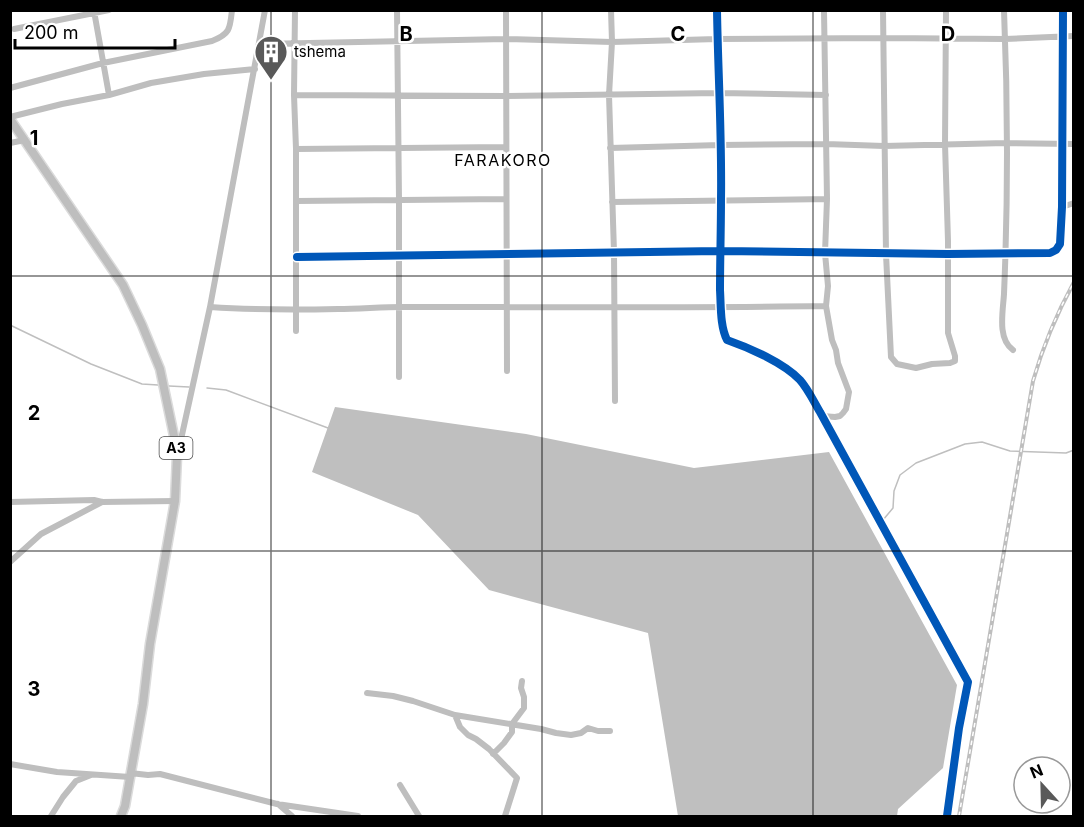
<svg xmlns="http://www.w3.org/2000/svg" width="1084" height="827" viewBox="0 0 1084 827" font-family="Inter,sans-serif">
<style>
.water{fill:#bfbfbf}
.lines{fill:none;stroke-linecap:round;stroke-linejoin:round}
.stream{stroke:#bfbfbf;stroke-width:1.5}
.highway-casing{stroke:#dbdbdb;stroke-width:11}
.minor{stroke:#bebebe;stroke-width:6}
.highway{stroke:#bebebe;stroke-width:8}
.rail-casing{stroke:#bebebe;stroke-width:4}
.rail{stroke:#fff;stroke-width:1.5;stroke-dasharray:4.5;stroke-linecap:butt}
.cycleway-casing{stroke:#fff;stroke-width:11}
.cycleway{stroke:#0057b8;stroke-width:8}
.grid{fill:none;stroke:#000;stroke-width:1.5;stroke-opacity:0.55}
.labels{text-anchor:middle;stroke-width:5;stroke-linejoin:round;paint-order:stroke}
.shield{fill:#fff;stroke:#4c4c4c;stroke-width:1.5}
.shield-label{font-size:14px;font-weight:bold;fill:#000}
.poi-label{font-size:15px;fill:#000;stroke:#fff;text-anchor:start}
.neighbourhood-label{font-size:16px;letter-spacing:1.5px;fill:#000;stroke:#fff}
.grid-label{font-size:20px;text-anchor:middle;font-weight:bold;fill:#000;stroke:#fff;stroke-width:5;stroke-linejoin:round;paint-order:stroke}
</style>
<rect width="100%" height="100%" fill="#fff"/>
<path class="water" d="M335 407 526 434 694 468 829 452 957 685 943 768 898 809 897 816H678L648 633 489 590 418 515 312 472Z"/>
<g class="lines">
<path class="stream" d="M10 325 91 364 142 384 158 385
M169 386 189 387
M207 388 226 390 328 428
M883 520 893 508 894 491 900 475 916 463 965 444 982 442 1010 451 1066 453 1074 450"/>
<g class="highway-casing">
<path id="highway" d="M10 119 123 285 142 325 160 369 174 436 177 456 175 501 150 644 143 704 125 806 121 816"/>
</g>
<path class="minor" d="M295 10 294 95 296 149V331
M397 10 399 200V377
M506 10 507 371
M611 10 612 42 609 95 614 252 615 401
M717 10C718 73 722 136 721 199 721 229 720 260 720 290 721 306 720 326 727 340 750 348 784 363 800 380 808 389 814 402 820 412L968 682 959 728 947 816
M883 10 886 254 891 357 897 364 916 368 932 364 950 363 955 361V356L948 333V241L945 144 946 10
M1004 10C1008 105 1008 200 1004 294 1003 311 997 339 1013 350
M94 11 109 95
M14 29 109 10
M260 44 506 39 612 42 717 39 884 38 1005 39 1074 36
M10 88 103 63 212 41C230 34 230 29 232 10
M294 95 505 96 719 93 826 95
M10 117 62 104 109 95 151 83 204 74 255 69
M10 143 25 140
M610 148 721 145 826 144 884 146 1006 143 1074 144
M296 149 506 147
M296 201 506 199
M612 202 827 199
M1062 207 1074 203
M297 257 719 251 948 254 1050 253 1056 250 1060 244 1062 207 1063 10
M210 307C253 310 295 310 338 309 359 309 381 307 402 307 543 307 685 308 826 306
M822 416 835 417 840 416 843 413 846 409 849 392 838 363 836 350 832 340 826 306 828 286 825 253 827 199 824 11
M178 453 210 307 265 10
M10 502 94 500 102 502 175 501
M10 562 41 534 102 502
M367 693 393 696 413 701 455 715 541 729 556 733 571 735 581 733 588 728 598 731H610
M455 715 460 727 468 735 476 739 489 749 517 778 505 816
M493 754 504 743 512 732V724L524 708V697L521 688 522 681
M10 764 57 772 130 777
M130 773 148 775 160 774 277 804 358 816
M400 785 419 816
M278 804 292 816
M51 816 63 797 76 781 91 775"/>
<use href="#highway" class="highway"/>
<g class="rail-casing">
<path id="rail" d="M959 816 1033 381C1043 346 1056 315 1074 282"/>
</g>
<use href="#rail" class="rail"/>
<g class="cycleway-casing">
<path id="cycleway" d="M717 10C718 73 722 136 721 199 721 229 720 260 720 290 721 306 720 326 727 340 750 348 784 363 800 380 808 389 814 402 820 412L968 682 959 728 947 816
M297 257 719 251 948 254 1050 253 1056 250 1060 244 1062 207 1063 10"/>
</g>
<use href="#cycleway" class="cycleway"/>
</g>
<path class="grid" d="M271 10V816M542 10V816M813 10V816M10 276H1074M10 551H1074"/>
<defs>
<g id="building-pin" transform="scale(1.725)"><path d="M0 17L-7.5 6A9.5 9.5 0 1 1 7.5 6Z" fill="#595959" stroke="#fff"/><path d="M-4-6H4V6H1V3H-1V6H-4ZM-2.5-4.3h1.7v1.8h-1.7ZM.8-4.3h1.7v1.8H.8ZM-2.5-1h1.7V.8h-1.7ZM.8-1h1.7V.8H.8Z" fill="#fff"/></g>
</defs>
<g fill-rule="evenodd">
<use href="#building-pin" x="271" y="52"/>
</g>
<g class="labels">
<rect class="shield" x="159.5" y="437" width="33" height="22" rx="4.5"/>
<g class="shield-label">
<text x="176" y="453">A3</text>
</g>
<g class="poi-label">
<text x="294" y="57">tshema</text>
</g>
<g class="neighbourhood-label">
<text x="503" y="166">FARAKORO</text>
</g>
</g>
<g class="grid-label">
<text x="406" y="41">B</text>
<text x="678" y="41">C</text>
<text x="948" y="41">D</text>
<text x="34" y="145">1</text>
<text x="34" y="420">2</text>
<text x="34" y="696">3</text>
</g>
<rect width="1084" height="827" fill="none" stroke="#000000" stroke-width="24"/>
<g transform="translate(1042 785) rotate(338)"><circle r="28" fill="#ffffff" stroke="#999999" stroke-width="1.5"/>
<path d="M0-4.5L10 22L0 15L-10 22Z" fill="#595959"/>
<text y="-9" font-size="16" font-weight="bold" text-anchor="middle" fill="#000000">N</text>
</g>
<path d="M15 39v9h160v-9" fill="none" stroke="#000000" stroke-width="3"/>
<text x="24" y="39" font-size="18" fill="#000000" stroke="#ffffff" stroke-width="4.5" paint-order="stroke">200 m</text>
</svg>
